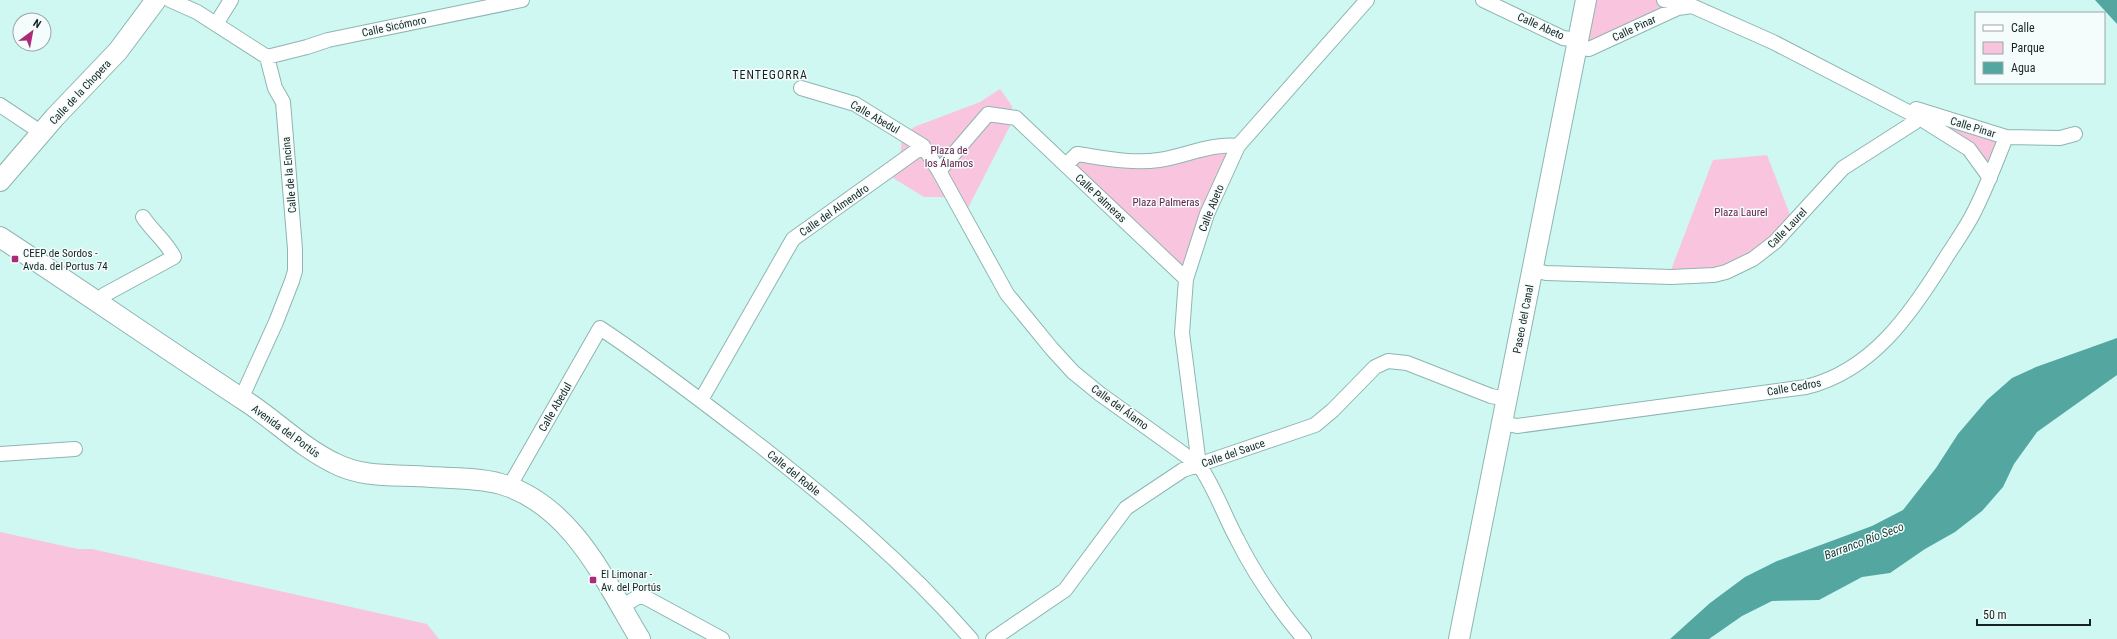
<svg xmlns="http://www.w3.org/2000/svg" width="2117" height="639" viewBox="0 0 2117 639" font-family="'Roboto Condensed',sans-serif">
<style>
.green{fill:#f9c5de}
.water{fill:#53a7a0}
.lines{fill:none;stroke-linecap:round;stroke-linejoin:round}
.street-casing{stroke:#8eb5b1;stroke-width:16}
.secondary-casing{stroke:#8eb5b1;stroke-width:22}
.street{stroke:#fff;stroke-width:14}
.secondary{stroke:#fff;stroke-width:20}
.poi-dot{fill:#ab2b78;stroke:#f5fdfc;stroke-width:1.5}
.labels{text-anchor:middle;stroke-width:3;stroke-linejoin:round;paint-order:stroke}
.street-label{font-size:11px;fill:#152423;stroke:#f5fdfc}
.park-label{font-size:11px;fill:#672049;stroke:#f5fdfc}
.poi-label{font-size:11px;fill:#152423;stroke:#f5fdfc;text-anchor:start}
.neighbourhood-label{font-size:12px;letter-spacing:1px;fill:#152423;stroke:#f5fdfc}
.water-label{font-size:12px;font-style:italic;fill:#18403d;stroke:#f5fdfc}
</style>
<rect width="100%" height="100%" fill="#cff8f3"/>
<path class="green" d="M1586 0H1663L1692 6 1577 47Z
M1000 89 1012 106 1010 126 967 210 946 197H924L893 178C896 165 903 152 901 139L914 127 980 102Z
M1931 115 2006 137 1990 178Z
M1238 146 1186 279 1066 165 1077 154 1113 159Z
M1767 155 1791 217 1765 251 1701 276 1671 270 1713 160Z
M0 532 78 549H92L427 624 439 639H0Z"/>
<path class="water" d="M2095 0H2117V24Z
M2117 338V375L2037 432 2014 464 2003 487 1982 511 1955 532 1925 549 1890 573 1862 577 1819 600 1772 601 1742 616 1709 639H1670L1710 603 1745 577 1777 561 1872 526 1903 510 1936 468 1958 434 1987 400 2012 378 2036 367Z"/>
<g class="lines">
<g class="street-casing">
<path id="street" d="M170 0 197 12 267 57 275 88 283 102 295 249V271L292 281 276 322 241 399
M1483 0 1563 38 1578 40
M1664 0 1686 5
M216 24 231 0
M1577 47 1589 49 1678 8 1692 6 1773 42 1918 117 1969 149 1990 178
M267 57 307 47 328 40 522 0
M801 88 855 104 923 146
M0 105 42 133
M1916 109 2006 137 2060 138 2075 134
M1066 165 1077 154C1104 158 1132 164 1159 160 1186 156 1211 143 1238 146
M939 171 988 114 1016 118 1186 279
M1533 270 1546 273 1671 277 1714 275 1726 272 1753 259 1775 242 1843 168 1915 122 1918 117
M99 302 104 295 174 257C166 241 152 231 143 217
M701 400 793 239 923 146 939 171 1007 294 1052 349 1073 372 1100 394 1199 465C1215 488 1224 515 1237 539 1255 575 1278 608 1304 639
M1502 423 1517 426 1806 387C1872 371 1911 314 1945 259 1955 243 1967 227 1975 210 1987 186 1996 162 2006 137
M0 454 75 449
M1199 465 1182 333 1186 279 1207 214 1238 146 1367 0
M509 487 600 328C653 363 703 402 754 441 831 501 906 564 971 639
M621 607 641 595 722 639
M993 639 1065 590 1126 508 1183 470 1315 425 1333 410 1375 367 1388 361 1407 363 1491 396 1507 399"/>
</g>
<g class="secondary-casing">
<path id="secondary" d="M0 181 55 117 118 51 156 0
M0 237C84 292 166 349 250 404 278 423 303 448 334 463 365 479 397 474 431 477 454 478 479 478 501 484 572 505 605 581 640 639
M1459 639 1586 0"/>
</g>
<use href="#street" class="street"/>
<use href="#secondary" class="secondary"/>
</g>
<g class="poi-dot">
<rect x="11" y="255" width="8" height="8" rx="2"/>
<rect x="589" y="576" width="8" height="8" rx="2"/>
</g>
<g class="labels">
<g class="street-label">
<text transform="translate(394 26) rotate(-12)" y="4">Calle Sicómoro</text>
<text transform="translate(1541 26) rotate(24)" y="4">Calle Abeto</text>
<text transform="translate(1634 28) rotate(-25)" y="4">Calle Pinar</text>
<text transform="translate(80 92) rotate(-47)" y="4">Calle de la Chopera</text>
<text transform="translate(875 117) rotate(30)" y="4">Calle Abedul</text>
<text transform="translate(1973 127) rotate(17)" y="4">Calle Pinar</text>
<text transform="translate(289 175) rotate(-95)" y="4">Calle de la Encina</text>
<text transform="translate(1101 198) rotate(43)" y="4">Calle Palmeras</text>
<text transform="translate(1211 208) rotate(-68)" y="4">Calle Abeto</text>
<text transform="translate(834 210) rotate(-35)" y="4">Calle del Almendro</text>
<text transform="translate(1787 228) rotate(-46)" y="4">Calle Laurel</text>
<text transform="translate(1523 319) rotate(-79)" y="4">Paseo del Canal</text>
<text transform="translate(1794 387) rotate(-10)" y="4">Calle Cedros</text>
<text transform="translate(555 407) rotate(-60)" y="4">Calle Abedul</text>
<text transform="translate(1120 407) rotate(36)" y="4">Calle del Álamo</text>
<text transform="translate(286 431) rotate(36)" y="4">Avenida del Portús</text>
<text transform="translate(1233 453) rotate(-19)" y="4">Calle del Sauce</text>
<text transform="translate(794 473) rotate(39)" y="4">Calle del Roble</text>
</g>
<g class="park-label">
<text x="949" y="154">Plaza de<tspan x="949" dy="13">los Álamos</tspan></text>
<text x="1166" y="206">Plaza Palmeras</text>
<text x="1741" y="216">Plaza Laurel</text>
</g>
<g class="poi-label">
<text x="23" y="257">CEEP de Sordos -<tspan x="23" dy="13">Avda. del Portus 74</tspan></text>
<text x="601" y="578">El Limonar -<tspan x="601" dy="13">Av. del Portús</tspan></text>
</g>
<g class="neighbourhood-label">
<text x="770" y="79">TENTEGORRA</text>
</g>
<g class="water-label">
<text transform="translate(1864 541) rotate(-21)" y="4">Barranco Río Seco</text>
</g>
</g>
<rect x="1975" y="12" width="130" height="72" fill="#f5fdfc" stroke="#9ba6a5"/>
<rect x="1983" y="25" width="20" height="6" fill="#ffffff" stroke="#9ba6a5"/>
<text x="2011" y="32" font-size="12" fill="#152423">Calle</text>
<rect x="1983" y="42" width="20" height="12" fill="#f9c5de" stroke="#9ba6a5"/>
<text x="2011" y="52" font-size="12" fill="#152423">Parque</text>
<rect x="1983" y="62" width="20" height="12" fill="#53a7a0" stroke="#9ba6a5"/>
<text x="2011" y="72" font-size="12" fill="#152423">Agua</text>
<g transform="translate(32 32) rotate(32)"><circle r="19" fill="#f5fdfc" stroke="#9ba6a5"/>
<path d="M0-3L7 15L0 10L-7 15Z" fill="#ab2b78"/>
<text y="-6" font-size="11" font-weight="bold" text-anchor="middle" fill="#152423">N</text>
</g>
<path d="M1977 619v6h113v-6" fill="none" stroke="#152423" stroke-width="2"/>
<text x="1983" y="619" font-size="12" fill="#152423" stroke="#f5fdfc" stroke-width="3" paint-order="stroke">50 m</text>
</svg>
